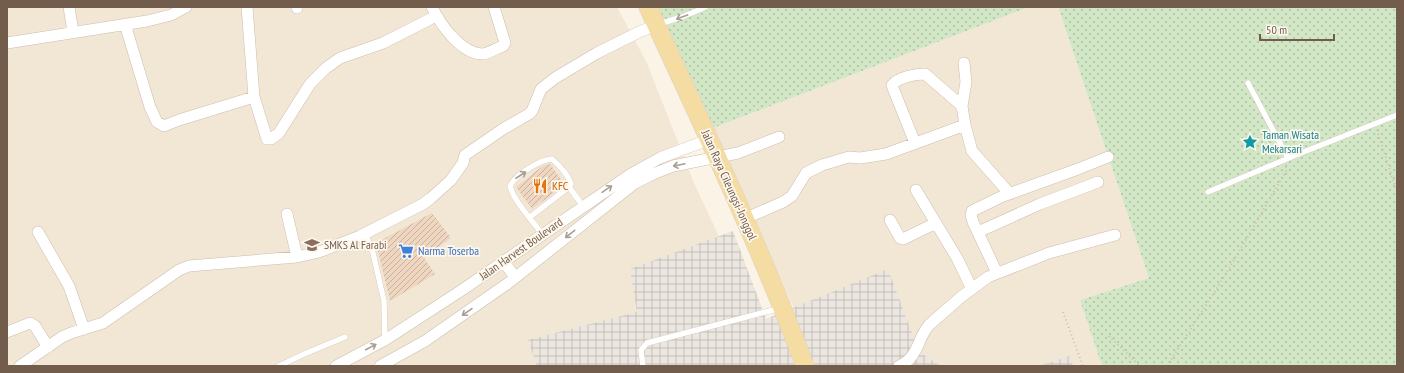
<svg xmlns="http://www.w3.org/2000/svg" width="1404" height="373" viewBox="0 0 1404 373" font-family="'PT Sans Narrow',sans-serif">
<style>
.residential{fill:#f2e7d5}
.industrial{fill:url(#industrial-grid)}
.park{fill:url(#park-dots)}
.building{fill:url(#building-hatch)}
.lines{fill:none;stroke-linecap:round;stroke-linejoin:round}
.service-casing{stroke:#ccbdad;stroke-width:6}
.minor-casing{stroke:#ccbdad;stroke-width:12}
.primary-casing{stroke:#d8d2cd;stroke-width:19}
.path{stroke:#d3b9a3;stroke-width:2;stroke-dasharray:1 3;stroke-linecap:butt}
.service{stroke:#fff;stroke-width:5.5}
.minor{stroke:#fff;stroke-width:11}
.primary{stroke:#f5dca3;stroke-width:18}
.oneway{stroke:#aa9e94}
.labels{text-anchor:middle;stroke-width:3.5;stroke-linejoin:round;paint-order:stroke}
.culture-label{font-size:12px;fill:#0d838f;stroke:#fef8ec;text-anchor:start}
.street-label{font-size:12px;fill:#725d4d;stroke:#fef8ec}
.food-label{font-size:12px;fill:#c56008;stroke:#fef8ec;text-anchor:start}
.education-label{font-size:12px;fill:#785e54;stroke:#fef8ec;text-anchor:start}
.shop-label{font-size:12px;fill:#366cbe;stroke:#fef8ec;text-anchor:start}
</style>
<defs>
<pattern id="industrial-grid" width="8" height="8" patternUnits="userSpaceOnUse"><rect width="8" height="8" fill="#ebe6e0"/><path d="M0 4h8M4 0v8" fill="none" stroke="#c3beb8"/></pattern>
<pattern id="park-dots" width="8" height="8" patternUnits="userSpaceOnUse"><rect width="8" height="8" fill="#d1e7c6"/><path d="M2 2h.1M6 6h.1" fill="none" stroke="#aebea3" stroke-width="1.8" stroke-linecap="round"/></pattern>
<pattern id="building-hatch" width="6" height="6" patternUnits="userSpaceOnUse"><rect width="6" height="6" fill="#eed6c0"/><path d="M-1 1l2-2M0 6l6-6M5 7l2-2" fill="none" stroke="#c5b19e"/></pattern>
</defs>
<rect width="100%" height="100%" fill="#fbf4e6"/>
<path class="residential" d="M7 7H617L647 63 694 183 780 366H7Z
M1029 7H1058L1149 278 1080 300 1102 366H815L809 342 713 128Z"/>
<path class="industrial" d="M733 231 766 319 888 269 919 352 941 366H537L528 340 637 312 630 269Z
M1070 356 1073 366H1039Z"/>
<path class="park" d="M654 7H1029L713 128Z
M1058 7H1397V366H1102L1080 300 1149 278Z"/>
<path class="building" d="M550 164 565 185 532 209 516 187 544 165Z
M432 213 451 238 424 258 435 274 390 301 376 243Z"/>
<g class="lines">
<g class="service-casing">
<path id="service" d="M659 24 682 17 706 7
M1248 83 1288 158
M569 187 583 206
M1208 192 1296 155 1397 115
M530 217 569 187 571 184C568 174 560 166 552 159 540 160 516 174 510 186 514 202 532 220 542 234
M365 233 373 253 384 301 385 340
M279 366 304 354 345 337
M643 366 641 350 647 343 781 308"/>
</g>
<g class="minor-casing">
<path id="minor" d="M69 7 73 32
M247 7 254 97 267 139H271L279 133 310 84 326 68 340 58 383 43 436 16
M297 7V8
M432 7C440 24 461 54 483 54 489 53 497 48 503 46L505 43 494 7
M125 24 150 107 157 122 164 126 179 120 254 97
M7 43 147 21 171 15 186 7
M965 125 972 151 1010 194
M915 143 893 88 892 85C899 77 915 74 925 74L962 106
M916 190 957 258 972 289
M287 214 297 257
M744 219 783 202 792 196 806 173 822 165 849 157 860 158 886 154 965 125 962 106 966 82 964 63
M890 220 900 238 903 239 936 223
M38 232 69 286 84 329
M978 232 1040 204 1098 182
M503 261 515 277
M997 273 973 222 971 215 972 211 1003 196 1078 169 1108 157
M7 332 30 323 35 326 48 347
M20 366 62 337 71 333 103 323 179 270 189 266 297 257 319 252 360 236 423 204 431 198 451 180 463 163 465 155 468 153 503 129 529 114 532 111 541 89 555 78 597 53 639 32 657 25
M336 366 385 340 462 290 631 174 660 158 710 139
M380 366 425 341 507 284 635 183 653 174 673 166 738 153 779 137
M899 366C919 357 917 339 929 325L961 297 988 277 1049 253 1115 235"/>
</g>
<g class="primary-casing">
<path id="primary" d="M648 7C703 126 759 244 805 366"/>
</g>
<path class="path" d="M1377 130 1397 192
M1063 312 1083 366
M1109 336 1140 366
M1167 366 1224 277 1286 171V166"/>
<use href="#service" class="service"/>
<use href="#minor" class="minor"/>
<use href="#primary" class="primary"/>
</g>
<defs><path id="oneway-shaft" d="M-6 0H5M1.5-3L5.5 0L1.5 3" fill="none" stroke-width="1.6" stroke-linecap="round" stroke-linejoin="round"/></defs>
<g class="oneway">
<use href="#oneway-shaft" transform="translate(682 17) rotate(160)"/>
<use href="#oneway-shaft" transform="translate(679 165) rotate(168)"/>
<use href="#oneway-shaft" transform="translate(521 175) rotate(-33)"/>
<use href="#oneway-shaft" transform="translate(607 189) rotate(-34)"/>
<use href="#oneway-shaft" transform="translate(570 234) rotate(142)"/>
<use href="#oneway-shaft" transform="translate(467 312) rotate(145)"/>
<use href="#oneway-shaft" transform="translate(371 347) rotate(-28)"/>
</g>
<defs>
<g id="sight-bare" transform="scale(1.2)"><path d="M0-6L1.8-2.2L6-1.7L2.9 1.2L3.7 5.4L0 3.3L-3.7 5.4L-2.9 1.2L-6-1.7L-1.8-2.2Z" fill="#0f9aa8" stroke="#fef8ec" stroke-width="2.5" paint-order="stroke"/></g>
<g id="restaurant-bare" transform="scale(1.2)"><path d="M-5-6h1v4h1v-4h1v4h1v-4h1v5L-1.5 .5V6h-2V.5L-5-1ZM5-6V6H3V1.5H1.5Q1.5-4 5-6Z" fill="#e8710a" stroke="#fef8ec" stroke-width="2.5" paint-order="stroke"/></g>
<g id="school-bare" transform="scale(1.2)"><path d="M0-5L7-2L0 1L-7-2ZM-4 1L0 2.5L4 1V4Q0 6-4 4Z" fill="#8d6e63" stroke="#fef8ec" stroke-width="2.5" paint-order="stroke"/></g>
<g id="supermarket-bare" transform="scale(1.2)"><path d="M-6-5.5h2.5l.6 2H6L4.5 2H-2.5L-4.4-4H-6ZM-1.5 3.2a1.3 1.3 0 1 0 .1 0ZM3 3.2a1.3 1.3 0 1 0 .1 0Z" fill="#3f7fe0" stroke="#fef8ec" stroke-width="2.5" paint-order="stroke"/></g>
</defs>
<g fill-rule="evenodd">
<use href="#sight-bare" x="1250" y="142"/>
<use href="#restaurant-bare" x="540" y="186"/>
<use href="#school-bare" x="312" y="245"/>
<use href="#supermarket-bare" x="406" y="251"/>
</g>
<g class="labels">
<g class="culture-label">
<text x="1262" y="139">Taman Wisata<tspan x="1262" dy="14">Mekarsari</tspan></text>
</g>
<g class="street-label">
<text transform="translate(729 185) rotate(66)" y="4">Jalan Raya Cileungsi-Jonggol</text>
<text transform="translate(521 249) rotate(-35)" y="4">Jalan Harvest Boulevard</text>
</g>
<g class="food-label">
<text x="552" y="190">KFC</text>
</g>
<g class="education-label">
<text x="324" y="249">SMKS Al Farabi</text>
</g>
<g class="shop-label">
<text x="418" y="255">Narma Toserba</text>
</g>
</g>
<rect width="1404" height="373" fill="none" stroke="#725d4d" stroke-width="16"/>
<path d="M1260 34v6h74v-6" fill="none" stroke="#725d4d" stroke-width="2"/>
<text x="1266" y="34" font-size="12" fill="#725d4d" stroke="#fef8ec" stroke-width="3" paint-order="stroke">50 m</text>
</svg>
